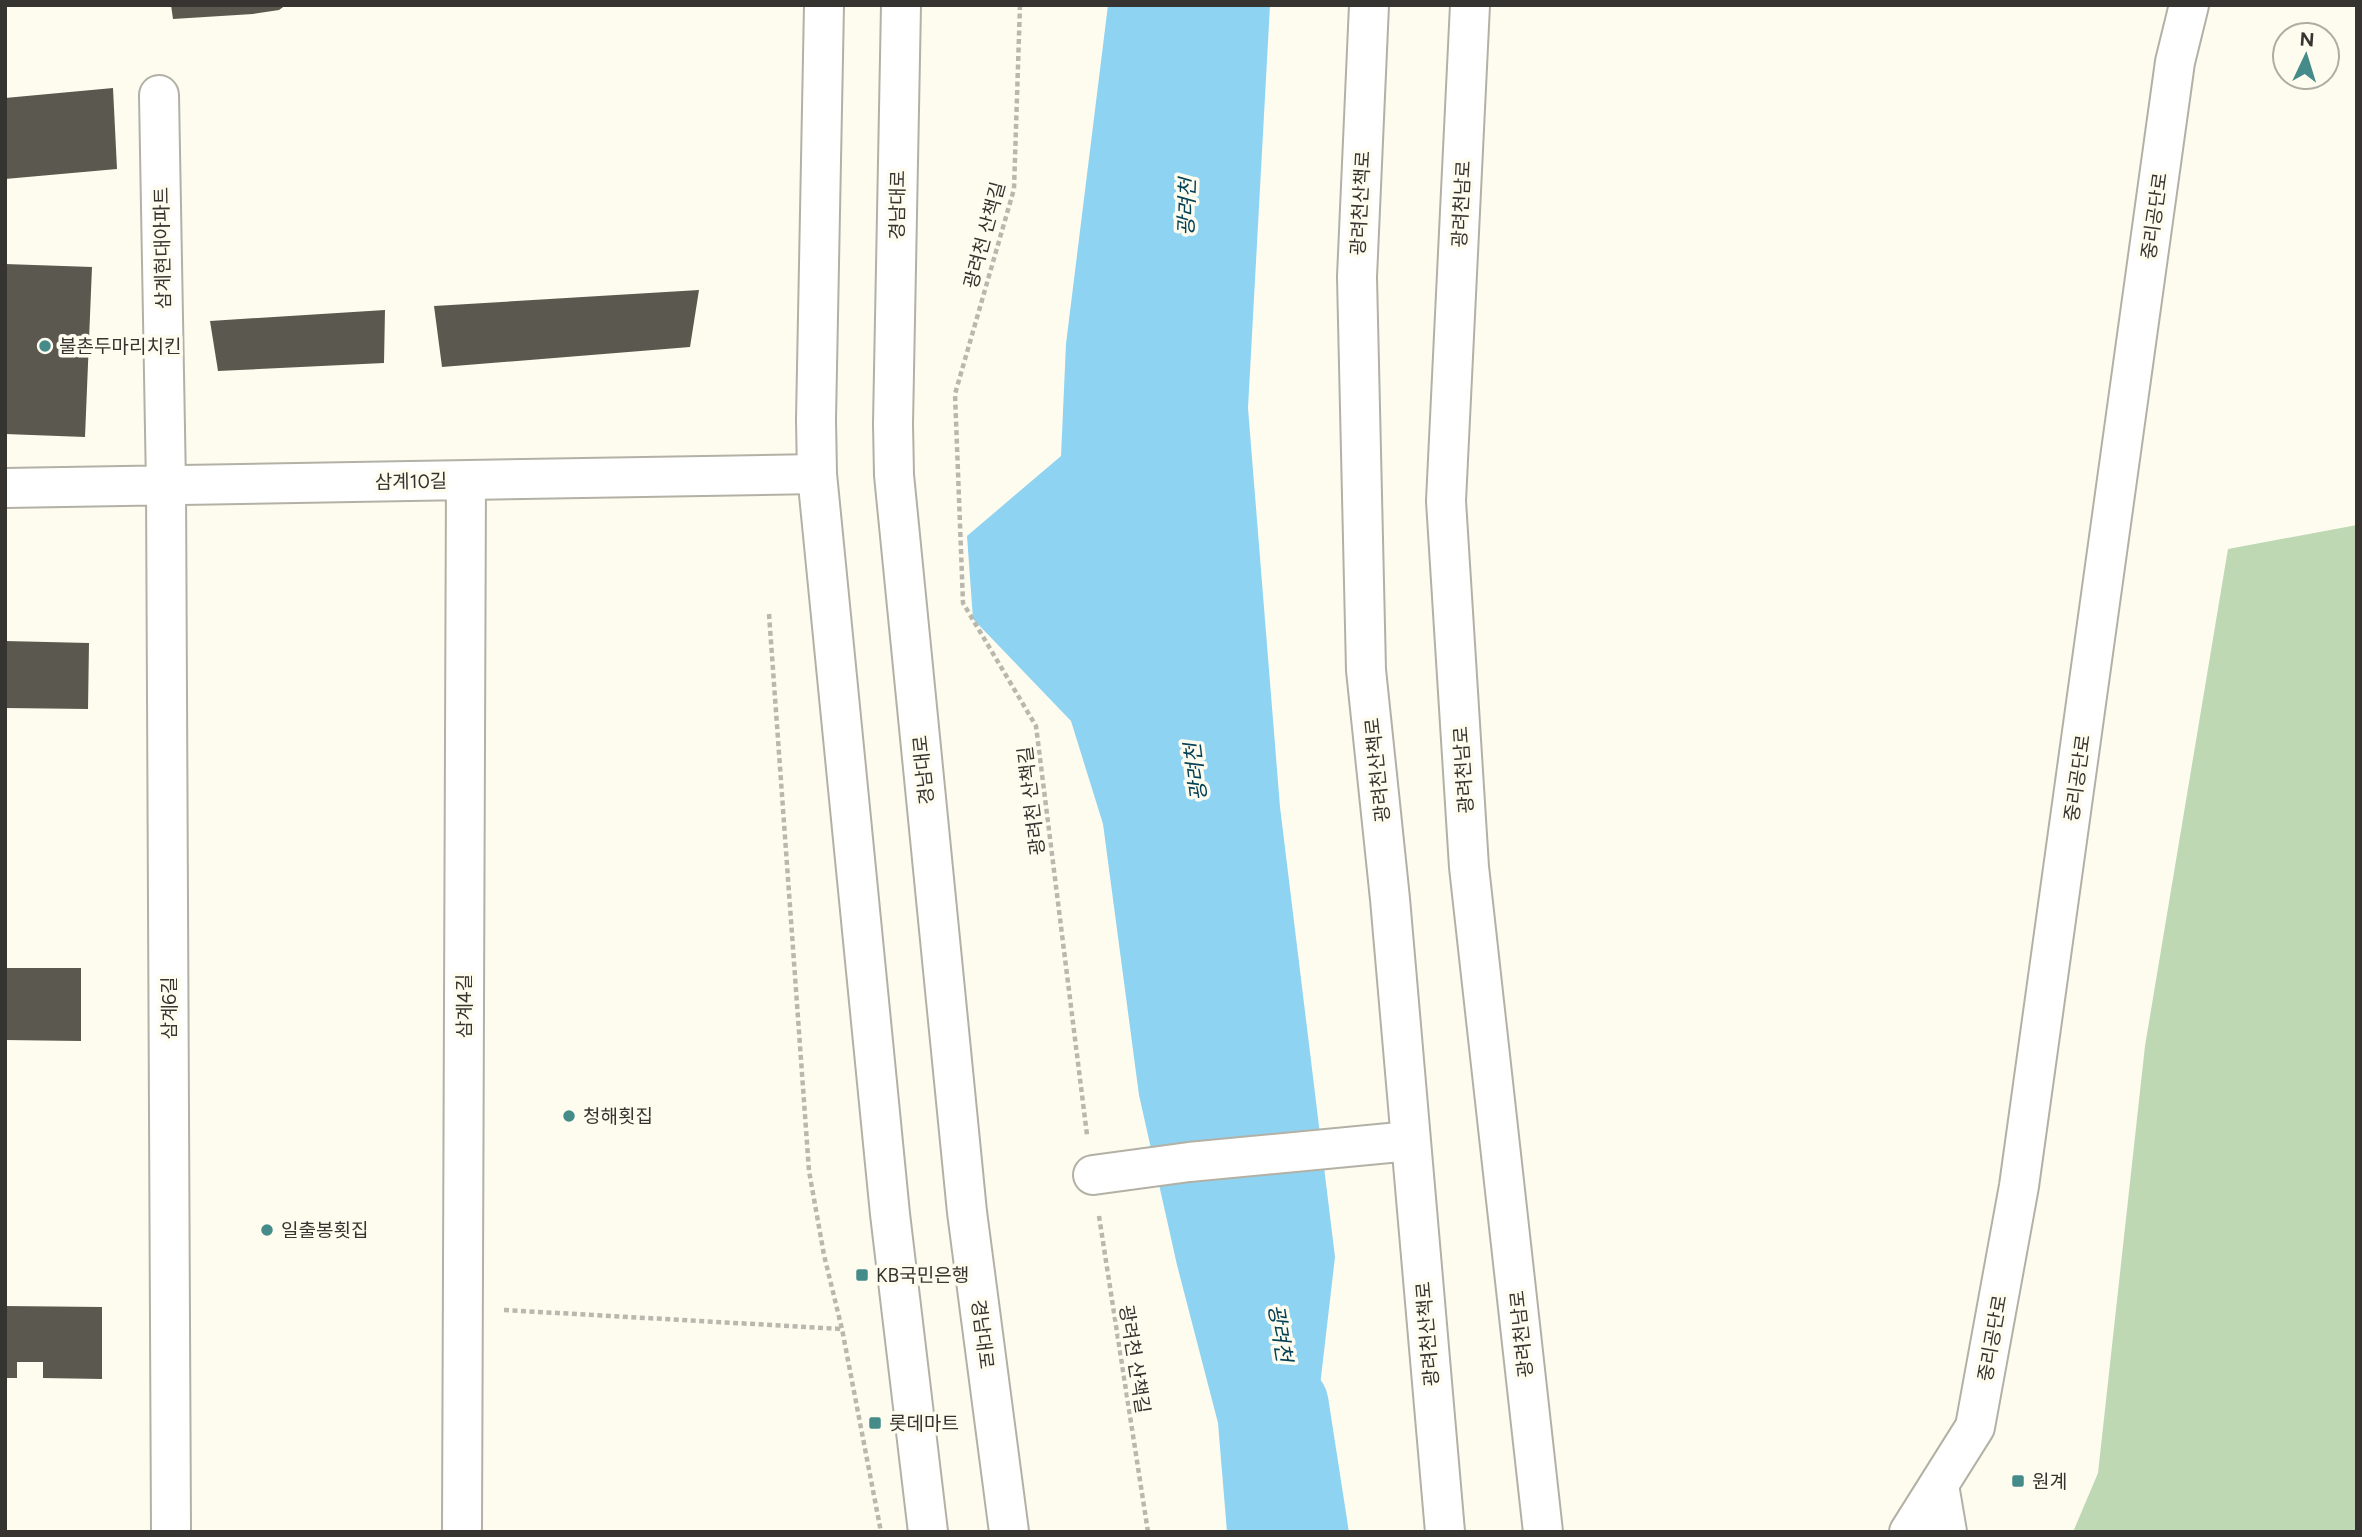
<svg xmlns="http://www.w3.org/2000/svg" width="2362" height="1537" viewBox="0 0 2362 1537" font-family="Figtree,'Noto Sans KR',sans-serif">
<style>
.green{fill:#bed8b3}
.water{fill:#8fd3f2}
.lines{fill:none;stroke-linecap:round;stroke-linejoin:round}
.river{stroke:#8fd3f2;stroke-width:75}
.building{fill:#5b594f}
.minor-casing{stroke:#b3b1a5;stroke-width:42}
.highway-casing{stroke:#b3b1a5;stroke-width:42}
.path{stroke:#bab8ae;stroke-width:4.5;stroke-dasharray:5 3.5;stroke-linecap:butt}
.minor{stroke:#fff;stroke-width:38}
.highway{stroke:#fff;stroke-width:38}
.poi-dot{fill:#448b8a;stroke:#fefcef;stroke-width:2.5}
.labels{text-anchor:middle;stroke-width:7;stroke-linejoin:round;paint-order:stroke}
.street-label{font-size:19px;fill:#353430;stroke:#fefcef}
.poi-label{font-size:19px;fill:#353430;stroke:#fefcef;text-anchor:start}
.water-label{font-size:21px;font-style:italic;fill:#044156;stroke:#fefcef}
</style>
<rect width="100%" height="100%" fill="#fefcef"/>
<path class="green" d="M2357 525V1532H2073L2098 1473 2145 1046 2228 549Z"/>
<path class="water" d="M1108 5H1270L1248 408 1280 807 1335 1257 1303 1532H1227L1218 1423 1177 1265 1139 1095 1103 824 1071 721 973 619 967 536 1061 456 1066 344Z"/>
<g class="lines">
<path class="river" d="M1291 1403 1311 1532"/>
</g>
<path class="building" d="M171 5H286L279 10 253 14 173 19Z
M113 88 117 169 5 179V98Z
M5 264 92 267 85 437 5 434Z
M699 290 690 347 442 367 434 306Z
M385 310 384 363 218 371 210 321Z
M5 641 89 643 88 709 5 708Z
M5 968H81V1041L5 1040Z
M5 1306 102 1307V1379L43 1378V1362H17V1378H5Z"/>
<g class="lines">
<g class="minor-casing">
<path id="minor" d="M1369 5 1357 277 1366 670 1390 899 1445 1532
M1470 5 1446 501 1469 867 1543 1532
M159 95 166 485 171 1532
M5 488 817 474
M1093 1175 1189 1162 1410 1141
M1939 1485 1947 1532
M462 1532 466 481
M1909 1532 1975 1427 2019 1186 2175 62 2189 5"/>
</g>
<g class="highway-casing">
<path id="highway" d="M824 5 816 420 817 474 890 1214 928 1532
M901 5 893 424 894 475 967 1212 1009 1532"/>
</g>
<path class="path" d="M1020 5 1014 189 955 394 963 603 1036 726 1087 1135
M769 614 809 1171 824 1255 842 1329 881 1532
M1099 1216 1148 1532
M504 1310 842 1329"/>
<use href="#minor" class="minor"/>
<use href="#highway" class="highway"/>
</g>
<g class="poi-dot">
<circle cx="45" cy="346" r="7"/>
<circle cx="569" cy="1116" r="7"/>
<circle cx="267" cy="1230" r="7"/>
<rect x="855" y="1268" width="14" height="14" rx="3.5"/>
<rect x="868" y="1416" width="14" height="14" rx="3.5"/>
<rect x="2011" y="1474" width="14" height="14" rx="3.5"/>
</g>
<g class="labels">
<g class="street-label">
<text transform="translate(1360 203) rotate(-87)" y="7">광려천산책로</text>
<text transform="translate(1461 204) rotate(-87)" y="7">광려천남로</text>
<text transform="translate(897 205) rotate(-89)" y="7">경남대로</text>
<text transform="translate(2154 216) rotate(-82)" y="7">중리공단로</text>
<text transform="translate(984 235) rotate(-75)" y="7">광려천 산책길</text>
<text transform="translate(162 248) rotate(-91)" y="7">삼계현대아파트</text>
<text transform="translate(411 481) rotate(-1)" y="7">삼계10길</text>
<text transform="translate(923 770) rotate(-96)" y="7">경남대로</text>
<text transform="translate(1377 770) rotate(-96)" y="7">광려천산책로</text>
<text transform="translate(1463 770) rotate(-94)" y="7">광려천남로</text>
<text transform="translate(2077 778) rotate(-82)" y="7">중리공단로</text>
<text transform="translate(1031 801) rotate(-97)" y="7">광려천 산책길</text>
<text transform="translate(464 1006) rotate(-90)" y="7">삼계4길</text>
<text transform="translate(169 1008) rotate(-90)" y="7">삼계6길</text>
<text transform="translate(983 1334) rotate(83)" y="7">경남대로</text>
<text transform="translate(1427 1334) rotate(-95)" y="7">광려천산책로</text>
<text transform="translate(1521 1334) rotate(-96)" y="7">광려천남로</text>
<text transform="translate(1992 1338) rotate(-80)" y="7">중리공단로</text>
<text transform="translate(1135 1359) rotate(81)" y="7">광려천 산책길</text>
</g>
<g class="poi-label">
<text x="59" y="353">불촌두마리치킨</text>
<text x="583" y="1123">청해횟집</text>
<text x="281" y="1237">일출봉횟집</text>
<text x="876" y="1282">KB국민은행</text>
<text x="889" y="1430">롯데마트</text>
<text x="2032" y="1488">원계</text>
</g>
<g class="water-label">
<text transform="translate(1187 207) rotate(-88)" y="7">광려천</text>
<text transform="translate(1196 772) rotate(-97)" y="7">광려천</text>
<text transform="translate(1280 1333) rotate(81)" y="7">광려천</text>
</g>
</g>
<rect width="2362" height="1537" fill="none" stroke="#353430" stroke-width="14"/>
<g transform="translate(2306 56) rotate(4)"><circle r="33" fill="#fefcef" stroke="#aeaca3" stroke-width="2"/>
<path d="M0-5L12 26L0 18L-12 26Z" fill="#448b8a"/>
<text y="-10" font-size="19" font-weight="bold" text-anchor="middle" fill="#353430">N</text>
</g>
</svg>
